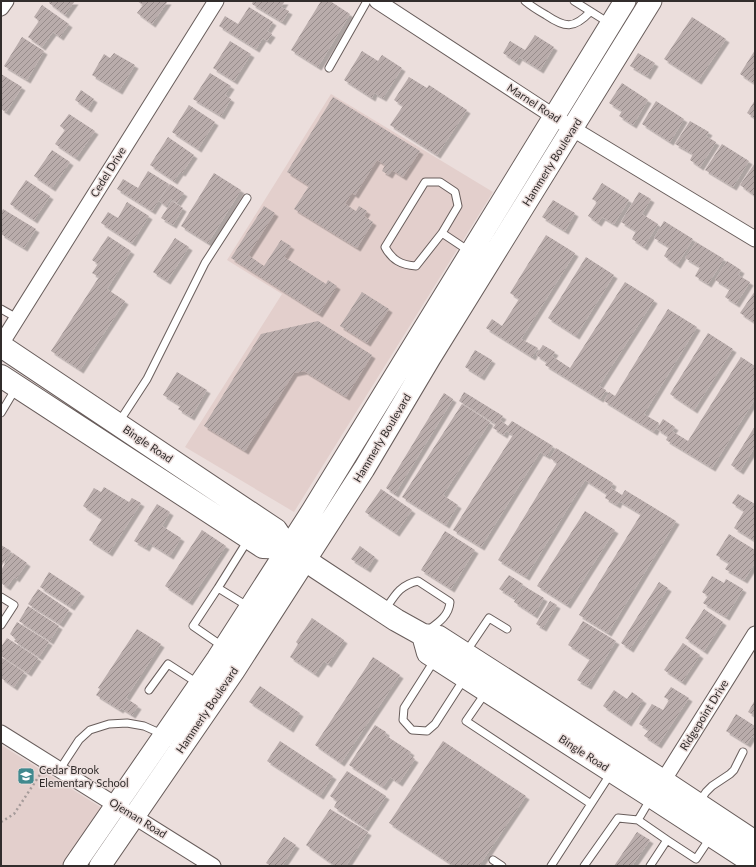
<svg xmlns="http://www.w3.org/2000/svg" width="756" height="867" viewBox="0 0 756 867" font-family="Lato,sans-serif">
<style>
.built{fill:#e3cfcc}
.building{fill:url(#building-hatch);filter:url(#shadow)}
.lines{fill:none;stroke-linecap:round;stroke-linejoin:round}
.service-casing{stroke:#685d5b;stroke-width:9}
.minor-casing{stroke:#685d5b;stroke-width:17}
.secondary-casing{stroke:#685d5b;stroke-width:23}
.primary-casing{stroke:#685d5b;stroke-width:24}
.path{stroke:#a59b9a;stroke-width:2.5;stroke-dasharray:2 3;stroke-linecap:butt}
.service{stroke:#fff;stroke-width:7}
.minor{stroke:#fff;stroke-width:15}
.secondary{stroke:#fff;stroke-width:21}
.primary{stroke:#fff;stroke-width:22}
.labels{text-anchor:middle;stroke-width:3;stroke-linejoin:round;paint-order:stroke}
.street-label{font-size:11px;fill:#322d2c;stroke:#ebdedc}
.poi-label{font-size:11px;fill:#322d2c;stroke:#ebdedc;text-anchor:start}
</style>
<defs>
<pattern id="building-hatch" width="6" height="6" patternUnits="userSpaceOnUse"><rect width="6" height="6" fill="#b9acab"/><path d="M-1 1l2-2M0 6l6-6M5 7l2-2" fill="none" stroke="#978c8b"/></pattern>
<filter id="shadow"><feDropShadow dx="3.5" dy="3.5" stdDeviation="0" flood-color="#0004"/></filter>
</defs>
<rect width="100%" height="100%" fill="#ebdedc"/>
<path class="built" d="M331 94 493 192 294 512 185 447 282 294 227 260Z
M1 745 102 808 63 866H1Z"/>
<path class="building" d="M50 1H75L65 15 49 3Z
M137 1H168L152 24 137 13 143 5Z
M253 1H285L281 7 289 11 282 22 252 4Z
M321 1H330L350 14 318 67 291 50Z
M42 5 69 24 60 37 53 32 42 47 28 37 39 21 34 17Z
M249 7 273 22 267 31 272 34 267 41 263 38 256 49 219 26 225 16 238 24Z
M692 17 726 39 698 81 664 59Z
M535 35 554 47 540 70 519 57 516 62 503 53 510 41 525 50Z
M22 37 44 51 27 80 4 66Z
M230 41 251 54 234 81 213 68Z
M755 50V84L740 74Z
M362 51 378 61 382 55 402 68 383 98 374 93 372 98 344 80Z
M114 53 135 65 119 91 92 75 104 54 110 58Z
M638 53 655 63 647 76 630 66Z
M210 73 231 86 225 95 231 99 221 116 193 99Z
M1 74 22 87 6 112 1 109Z
M409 77 427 88 429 85 467 110 437 155 390 125 403 106 394 100Z
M622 83 648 100 633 125 619 116 622 111 609 103Z
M81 90 94 99 88 109 75 100Z
M333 97 420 151 403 177 392 170 389 175 382 171 385 165 377 160 355 195 352 193 345 204 356 211 359 206 367 211 364 216 373 222 357 248 294 209 309 186 287 172Z
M755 100V118L747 113Z
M656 101 684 119 670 142 642 124Z
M189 105 215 122 198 149 172 132Z
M69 114 95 131 76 158 55 144 65 130 60 126Z
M690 121 709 132 706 136 716 142 700 167 690 160 693 154 675 144Z
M168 137 194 155 182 173 180 172 174 181 150 165Z
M722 144 749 161 733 187 705 170Z
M52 150 70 162 52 188 34 176Z
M755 163V196L740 185Z
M148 171 169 184 152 211 117 189 123 179 138 188Z
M214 173 241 190 208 243 181 226Z
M26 180 50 196 34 220 10 204Z
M602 183 629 200 614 224 602 217 598 223 588 216 597 202 592 199Z
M170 184 184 193 177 203 171 199 166 206 159 201Z
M639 192 651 199 642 214 658 224 644 247 632 239 636 231 621 222Z
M553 200 575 213 565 231 542 217Z
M172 201 183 208 173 225 161 218Z
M127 202 149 216 132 243 101 223 108 212 118 218Z
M264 206 275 213 248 255 264 266 281 240 291 246 284 257 326 284 328 280 337 286 319 314 231 258Z
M3 209 36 229 24 248 1 234V213Z
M664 221 693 239 677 265 664 256 669 247 654 238Z
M546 235 575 253 521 339 538 348 532 357 486 328 492 319 502 326 519 299 510 293Z
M108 236 131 251 107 289 125 301 80 370 51 351 99 277 92 273 98 264 92 260Z
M175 238 189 247 167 281 153 272Z
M696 242 724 259 708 284 695 276 700 267 685 258Z
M586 257 614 275 576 336 548 318Z
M727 261 741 270 738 275 750 282 736 304 725 297 730 289 715 280Z
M625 282 654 300 599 386 606 390 600 399 545 365 547 362 536 355 543 345 555 352 552 356 570 368Z
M755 291V323L740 313Z
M362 292 389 309 367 343 340 326Z
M668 309 697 327 644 414 659 423 654 432 604 401 609 392 615 396Z
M318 321 372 355 346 397 304 371 294 373 245 451 204 426 261 334Z
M708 333 733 349 694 410 670 394Z
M475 350 492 360 481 377 465 367Z
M741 357 755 366V399L712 468 666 440 668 436 657 429 663 419 675 427 672 431 688 441Z
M177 372 207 390 191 417 178 409 181 406 163 395Z
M464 392 503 416 500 420 508 426 512 421 553 446 547 456 540 452 481 547 453 530 513 435 506 431 504 435 493 428 496 424 459 401Z
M444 393 453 399 395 494 386 488Z
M462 404 490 422 443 495 458 505 446 525 402 497Z
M755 426V447L740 471 731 465Z
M556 448 613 483 611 488 622 495 625 490 676 521 608 633 579 615 641 514 619 501 617 505 605 498 607 494 585 480 526 577 498 560 557 463 550 458Z
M104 487 129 502 132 498 141 503 109 553 89 540 102 519 83 506 94 488 101 492Z
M381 489 412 510 396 533 365 512Z
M738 494 755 504V541L734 528 744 511 732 503Z
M157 504 170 512 162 526 181 538 170 556 149 543 146 548 134 541Z
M585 511 615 530 567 605 537 586Z
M202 530 226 546 189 602 165 586Z
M445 531 475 550 451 589 421 570Z
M729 534 755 550V563L744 580 725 569 729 563 716 555Z
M1 545 11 551 1 567Z
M360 546 375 557 367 569 351 559Z
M13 553 27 563 16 579 14 577 7 587 1 583V570Z
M49 572 81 593 71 607 40 587Z
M509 575 523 584 514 598 499 589Z
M712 576 724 583 726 579 743 589 726 617 703 603 708 596 702 592Z
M659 582 668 588 630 649 621 643Z
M524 586 544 598 534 615 514 602Z
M38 589 69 610 60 624 28 604Z
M550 601 557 605 543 628 536 624Z
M28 606 59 626 50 641 19 621Z
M704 609 723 622 704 651 685 638Z
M312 618 344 640 328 664 324 661 315 674 290 657 298 644 296 642Z
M583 621 616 641 588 686 577 680 590 659 568 645Z
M17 622 49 642 39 657 14 641 16 639 10 634Z
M137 629 161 644 126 698 138 706 132 715 121 708 120 710 96 695 100 689 98 688Z
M7 638 38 658 28 673 1 656V647Z
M683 643 700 655 682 682 664 670Z
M1 657 24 672 14 687 1 678Z
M373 657 400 675 341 763 315 745Z
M260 686 300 713 290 729 249 702Z
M671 687 689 698 658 745 644 736 649 730 639 724 652 704 663 710 669 700 664 697Z
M614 690 627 699 632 692 643 700 628 723 603 706Z
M755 700V716L748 712Z
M736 714 755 726V738L752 736 747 744 726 731Z
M375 725 386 732 385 735 411 752 409 755 415 759 399 783 390 777 383 787 349 765Z
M280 741 333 776 320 796 267 761Z
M443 741 526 796 479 866H454L389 823Z
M347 771 386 796 365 828 334 807 337 801 330 796Z
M330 809 368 832 346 866H335L306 845Z
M637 832 650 840 632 866H614Z
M284 837 296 845 282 866H271L266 863Z"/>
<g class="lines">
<g class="service-casing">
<path id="service" d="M525 1C531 6 539 11 546 15 565 28 574 29 590 12
M574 1 609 23
M329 68 367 1
M442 233 416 266C401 265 392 260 385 247L425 182H440L455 192 458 206 442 233 469 251
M1 309 17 318
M1 413 16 388
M119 422 147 379 205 263 247 198
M218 588 248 540
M1 597 14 605 1 625
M385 610C395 595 400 585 418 581L450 602C449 616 438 623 427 631
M222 646 193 626 218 588 249 607
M466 652 489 618 507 629
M434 661 404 708 403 720 412 730 427 731 435 724 464 679
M149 690 168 664 199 684
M486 692 466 721 591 804 611 773
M60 769 79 740 90 730 109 724 127 723 144 726 162 734
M699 802 706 792 712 786 730 774 734 770 743 752
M638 820 667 840
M493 860 502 866
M551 866 591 804
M584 866 618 818 638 820 651 798
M650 866 667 840 696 859 710 838"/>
</g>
<g class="minor-casing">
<path id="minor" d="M377 1 573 129 755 239
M1 8 6 1
M1 344 216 1
M1 733 213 866
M658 789 755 634"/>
</g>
<g class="secondary-casing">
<path id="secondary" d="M74 866 217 659 312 511 625 1
M100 866 234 671 364 469 430 358 651 1"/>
</g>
<g class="primary-casing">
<path id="primary" d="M1 346 276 530 288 548 317 568 396 620 423 635 439 637 663 781 755 842
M1 376 263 547 288 548
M423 635 428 653 652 797 755 864"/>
</g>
<path class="path" d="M1 822 14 814 41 773"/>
<use href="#service" class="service"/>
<use href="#minor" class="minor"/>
<use href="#secondary" class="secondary"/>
<use href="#primary" class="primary"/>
</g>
<defs>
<g id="school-square" transform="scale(0.9)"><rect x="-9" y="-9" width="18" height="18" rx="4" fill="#41898e" stroke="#ebdedc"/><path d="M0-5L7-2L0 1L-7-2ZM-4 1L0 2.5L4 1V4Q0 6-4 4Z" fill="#fff"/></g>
</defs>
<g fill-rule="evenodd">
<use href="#school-square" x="26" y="776"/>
</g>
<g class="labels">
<g class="street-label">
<text transform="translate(534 103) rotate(33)" y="4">Marnel Road</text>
<text transform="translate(552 162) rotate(-58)" y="4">Hammerly Boulevard</text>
<text transform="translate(108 172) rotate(-58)" y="4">Cedel Drive</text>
<text transform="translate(382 438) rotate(-59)" y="4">Hammerly Boulevard</text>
<text transform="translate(148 444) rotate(34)" y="4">Bingle Road</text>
<text transform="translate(207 710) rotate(-56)" y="4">Hammerly Boulevard</text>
<text transform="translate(704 715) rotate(-58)" y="4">Ridgepoint Drive</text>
<text transform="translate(584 753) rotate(33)" y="4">Bingle Road</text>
<text transform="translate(138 818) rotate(32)" y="4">Ojeman Road</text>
</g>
<g class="poi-label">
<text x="39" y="774">Cedar Brook<tspan x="39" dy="13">Elementary School</tspan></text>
</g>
</g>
<rect width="756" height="867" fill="none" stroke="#322d2c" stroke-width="4"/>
</svg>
